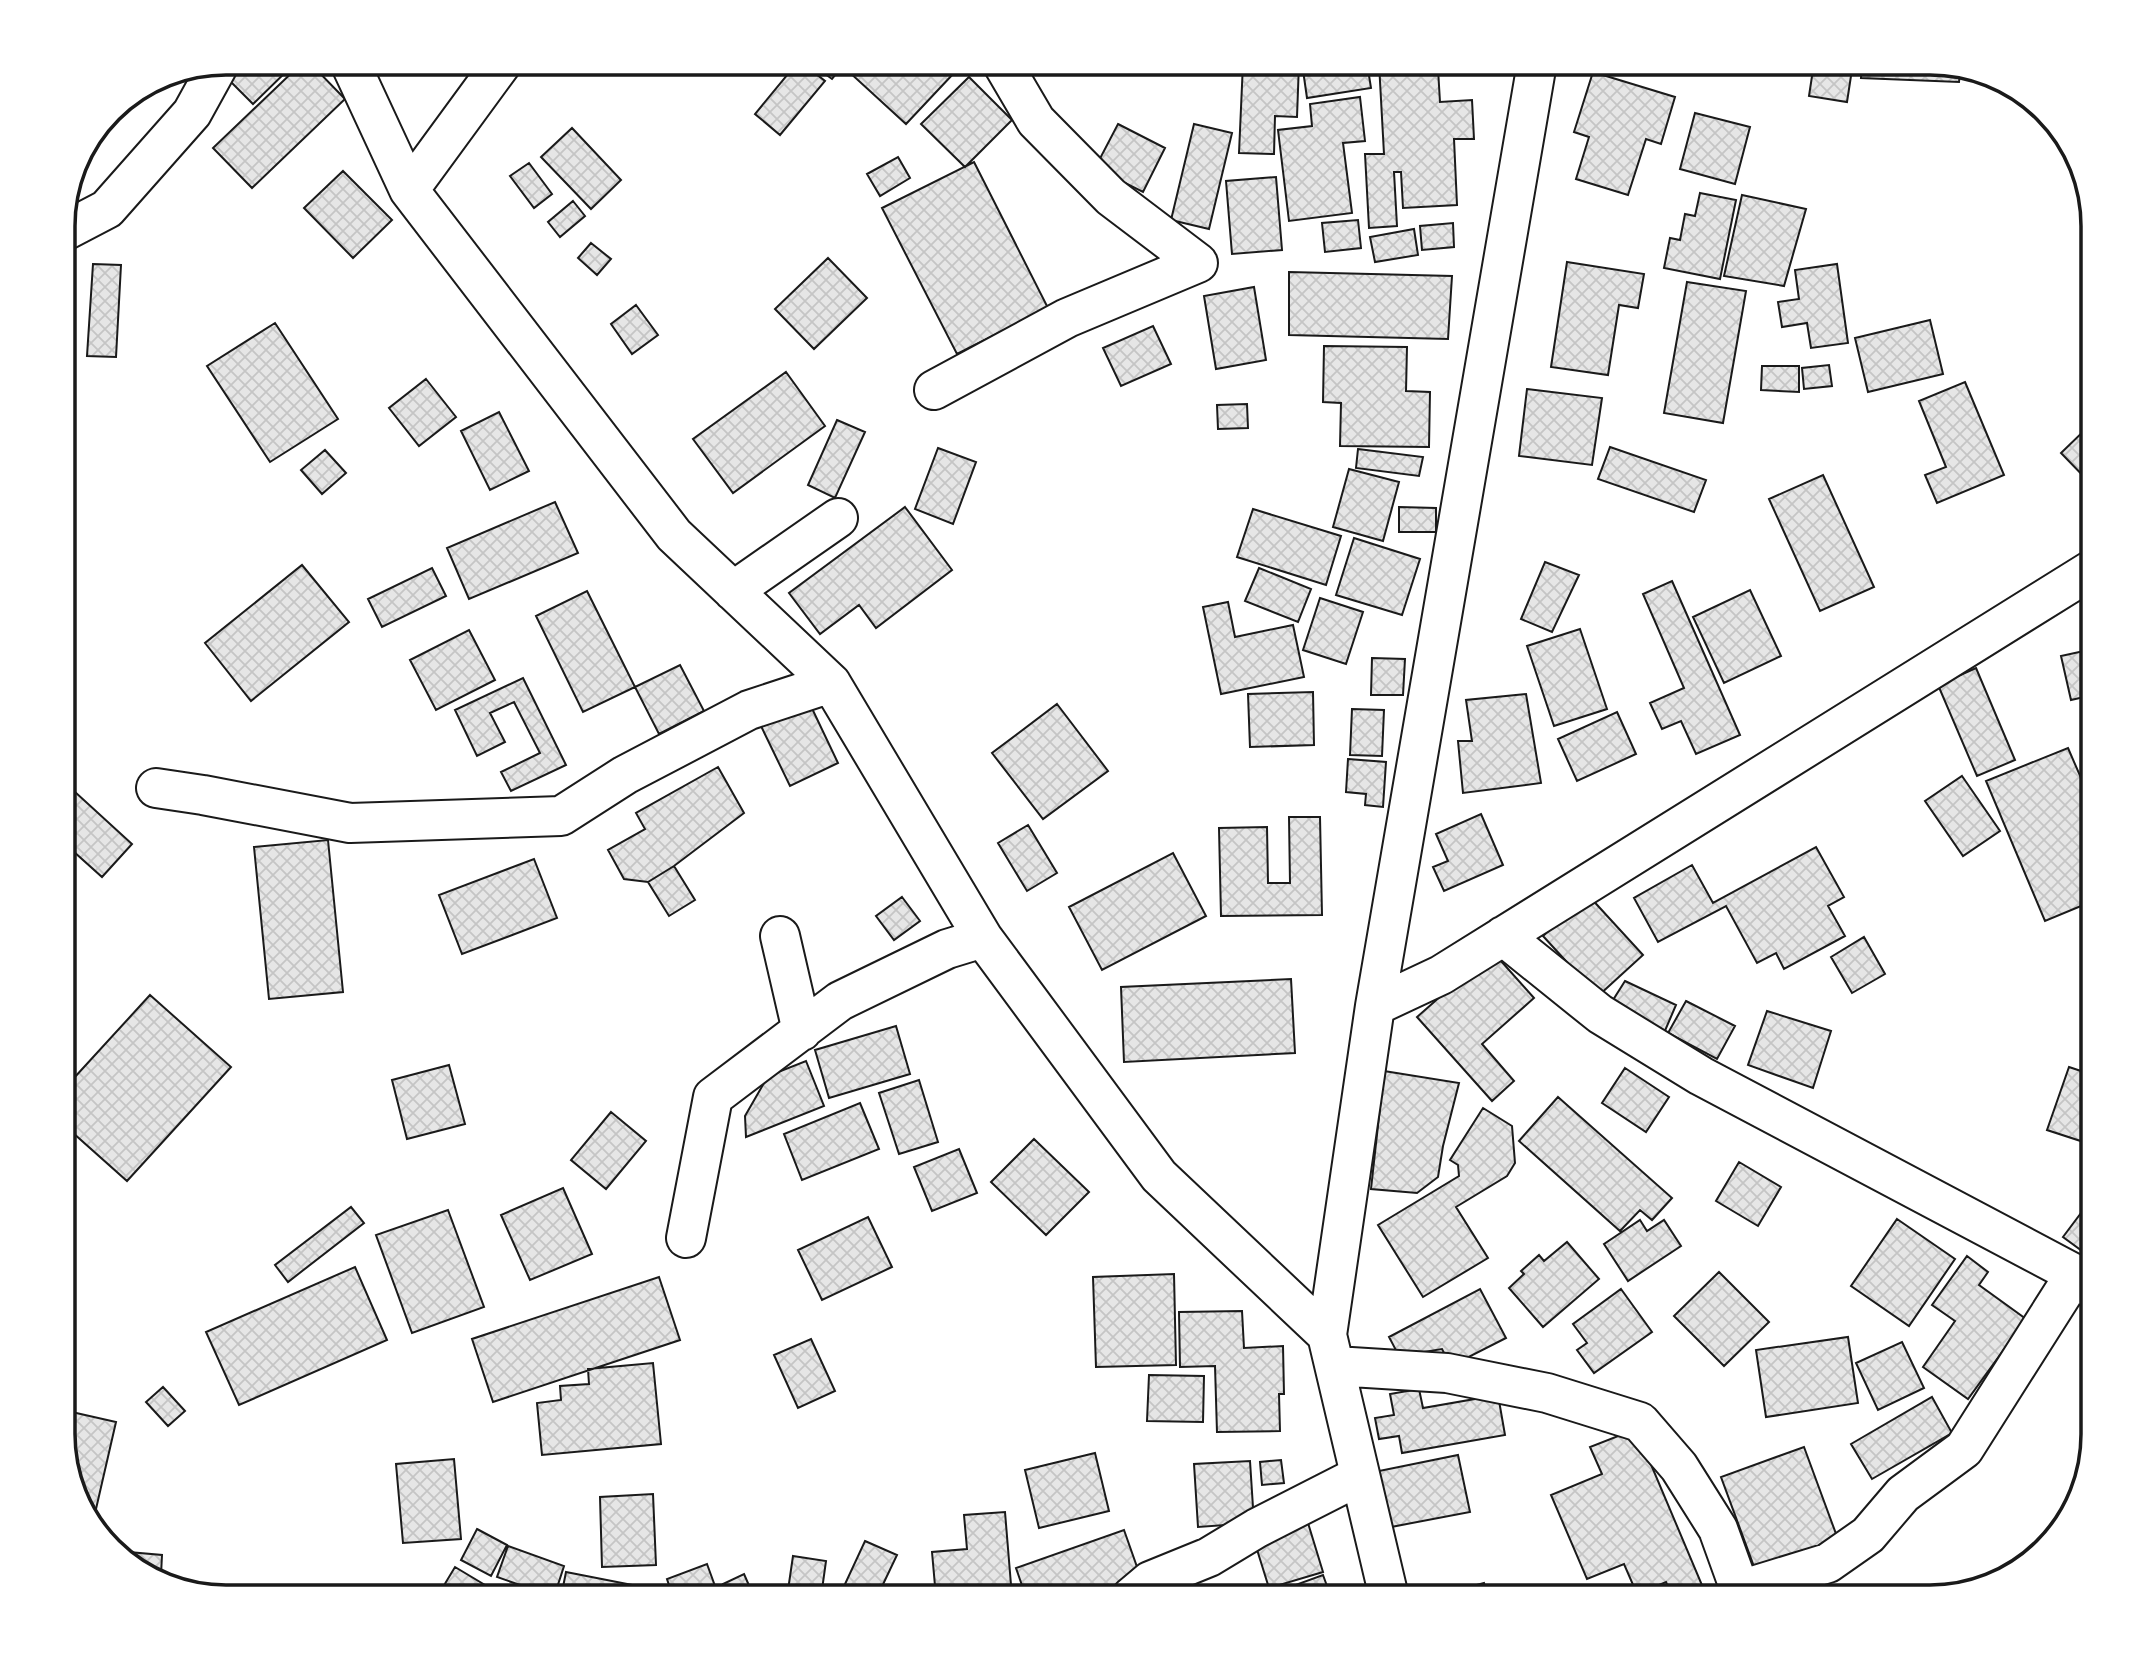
<svg xmlns="http://www.w3.org/2000/svg" width="2156" height="1660" viewBox="0 0 2156 1660" font-family="'Zilla Slab',serif">
<style>
.building{fill:url(#building-cross-hatch);stroke:#1a1a1a;stroke-width:2}
.lines{fill:none;stroke-linecap:round;stroke-linejoin:round}
.minor-casing{stroke:#1a1a1a;stroke-width:42}
.minor{stroke:#fff;stroke-width:38}
.rim{fill:none;stroke:#1a1a1a;stroke-width:3.5}
</style>
<defs>
<pattern id="building-cross-hatch" width="8" height="8" patternUnits="userSpaceOnUse" patternTransform="scale(1.75)"><rect width="8" height="8" fill="#e6e6e6"/><path d="M0 0l8 8M0 8l8-8" fill="none" stroke="#c5c5c5"/></pattern>
</defs>
<rect width="100%" height="100%" fill="#fff"/>
<path class="building" d="M245 63H295L253 104 228 79Z
M302 63H310L345 99 252 188 213 148Z
M797 63H802L825 81 780 135 755 114Z
M810 63H845L832 79Z
M855 63H943L954 73 906 124 848 71Z
M1243 63H1299L1297 117 1275 116 1274 154 1239 153Z
M1302 63H1367L1371 88 1307 98Z
M1379 63H1411L1412 70 1438 69 1440 102 1472 100 1474 139H1454L1457 205 1403 208 1401 172H1394L1397 226 1369 228 1365 154H1384Z
M1814 63H1853L1847 102 1809 96Z
M1862 63H1930L1960 73 1959 82 1861 78Z
M1593 72 1675 97 1661 144 1646 139 1628 195 1576 179 1589 137 1574 132Z
M969 77 1012 120 965 167 921 124Z
M1360 97 1365 141 1343 143 1352 213 1289 221 1278 130 1312 126 1310 104Z
M1695 113 1750 127 1735 184 1680 169Z
M1118 124 1165 148 1143 192 1095 168Z
M1194 124 1232 133 1209 229 1171 220Z
M572 128 621 180 591 209 541 157Z
M898 157 910 178 880 196 867 174Z
M974 162 1048 308 957 354 882 208Z
M529 163 552 194 534 208 510 176Z
M343 171 392 220 353 258 304 208Z
M1276 177 1282 250 1232 254 1226 181Z
M1700 193 1736 200 1720 279 1664 268 1670 238 1680 240 1685 214 1695 216Z
M1742 195 1806 209 1784 286 1724 276Z
M573 201 585 216 560 237 548 222Z
M1358 220 1361 248 1325 252 1322 223Z
M1453 223 1454 247 1422 250 1420 226Z
M1414 229 1418 255 1375 262 1370 237Z
M591 243 611 259 597 275 578 258Z
M828 258 867 298 814 349 775 309Z
M1567 262 1644 274 1638 308 1619 305 1608 375 1551 367Z
M93 264 121 265 116 357 87 356Z
M1837 264 1848 343 1811 348 1807 323 1782 327 1778 302 1799 299 1795 270Z
M1289 272 1452 276 1448 339 1289 335Z
M1687 282 1746 291 1723 423 1664 413Z
M1254 287 1266 360 1216 369 1204 296Z
M636 305 658 335 632 354 611 324Z
M1930 320 1943 374 1868 392 1855 338Z
M275 323 338 419 270 462 207 366Z
M1153 326 1171 364 1121 386 1103 348Z
M1324 346 1407 347 1406 391 1430 392 1429 447 1340 446 1341 403 1323 402Z
M1829 365 1832 386 1804 389 1802 368Z
M1762 366H1799V392L1761 390Z
M786 372 825 426 733 493 693 439Z
M426 379 456 417 419 446 389 408Z
M1965 382 2004 475 1937 503 1925 475 1946 467 1919 401Z
M1527 389 1602 398 1592 465 1519 456Z
M1247 404 1248 428 1218 429 1217 405Z
M499 412 529 471 490 490 461 431Z
M837 420 865 432 835 498 808 485Z
M2093 422V486L2061 453Z
M1610 447 1706 480 1694 512 1598 479Z
M938 448 976 462 953 524 915 509Z
M1358 449 1423 457 1419 476 1356 468Z
M325 450 346 473 322 494 301 470Z
M1349 469 1399 482 1383 541 1333 527Z
M1823 475 1874 587 1820 611 1769 499Z
M555 502 578 553 469 599 447 548Z
M905 507 952 570 876 628 859 605 820 634 789 593Z
M1399 507 1436 508V532H1399Z
M1253 509 1341 536 1326 585 1237 557Z
M1354 538 1420 559 1402 615 1336 595Z
M1545 562 1579 575 1552 632 1521 619Z
M302 565 349 622 251 701 205 643Z
M432 568 446 596 382 627 368 599Z
M1259 568 1311 589 1298 622 1245 601Z
M1672 581 1740 735 1696 754 1681 721 1662 729 1650 703 1684 688 1643 594Z
M1750 590 1781 656 1724 683 1693 617Z
M587 591 635 687 583 712 536 616Z
M1320 598 1363 612 1346 664 1303 650Z
M1228 602 1235 637 1293 625 1304 677 1221 694 1203 607Z
M1580 629 1607 709 1554 726 1527 646Z
M469 630 495 680 436 710 410 660Z
M2093 649V695L2071 700 2061 656Z
M1372 658 1405 659 1403 695H1371Z
M680 665 704 711 659 734 635 687Z
M1976 668 2015 760 1977 776 1938 685Z
M523 678 566 765 511 791 501 772 540 753 514 702 490 713 505 742 477 756 455 710Z
M1313 692 1314 745 1250 747 1248 694Z
M1526 694 1541 783 1463 793 1458 741H1472L1466 700Z
M808 700 838 763 790 786 760 724Z
M1057 704 1108 771 1043 819 992 753Z
M1352 709 1384 710 1382 756 1350 755Z
M1617 712 1636 754 1577 781 1558 739Z
M2068 748 2081 778 2090 774 2093 780V901L2045 921 1986 781Z
M1348 759 1386 762 1383 807 1365 805 1366 794 1346 792Z
M718 767 744 813 674 866 648 882 624 879 608 850 645 829 636 813Z
M1962 776 2000 831 1963 856 1925 801Z
M63 781 132 844 102 877 63 842Z
M1481 814 1503 865 1444 891 1433 867 1448 861 1436 834Z
M1289 817H1320L1322 915 1221 916 1219 828 1267 827 1268 883H1290Z
M1028 825 1057 873 1027 891 998 843Z
M328 840 343 992 269 999 254 847Z
M1816 847 1844 897 1828 906 1845 936 1784 969 1776 953 1757 963 1726 906 1658 942 1634 898 1692 865 1713 903Z
M1173 853 1206 916 1102 970 1069 907Z
M534 859 557 918 462 954 439 895Z
M674 866 695 900 669 916 648 882Z
M1588 895 1643 955 1598 996 1543 936Z
M902 897 920 921 894 940 876 916Z
M1864 937 1885 974 1852 993 1831 957Z
M1492 951 1534 998 1482 1044 1514 1081 1492 1101 1417 1017Z
M1291 979 1295 1053 1124 1062 1121 987Z
M1625 981 1676 1005 1661 1040 1608 1008Z
M150 995 231 1067 127 1181 63 1124V1090Z
M1686 1001 1735 1026 1717 1059 1668 1033Z
M1767 1011 1831 1031 1813 1088 1748 1065Z
M896 1026 910 1074 829 1098 815 1050Z
M806 1061 824 1106 746 1137 745 1116 768 1076Z
M449 1065 465 1124 407 1139 392 1080Z
M2069 1067 2093 1075V1145L2047 1130Z
M1625 1068 1669 1097 1646 1132 1602 1103Z
M1384 1071 1459 1083 1443 1146 1438 1177 1417 1193 1371 1189Z
M919 1080 938 1142 899 1154 879 1093Z
M1558 1097 1672 1198 1652 1220 1640 1210 1620 1231 1519 1141Z
M860 1103 879 1149 802 1180 784 1134Z
M1483 1108 1512 1126 1515 1163 1507 1176 1456 1207 1488 1258 1423 1297 1378 1225 1459 1176 1458 1165 1450 1160Z
M611 1112 646 1141 606 1189 571 1160Z
M1034 1139 1089 1192 1046 1235 991 1182Z
M959 1149 977 1193 932 1211 914 1167Z
M1739 1162 1781 1187 1758 1226 1716 1201Z
M563 1188 592 1254 530 1280 501 1215Z
M2093 1197V1259L2063 1237Z
M351 1207 364 1223 288 1282 275 1265Z
M448 1210 484 1307 412 1333 376 1235Z
M868 1217 892 1267 822 1300 798 1250Z
M1897 1219 1955 1259 1909 1326 1851 1286Z
M1640 1220 1647 1231 1664 1220 1681 1246 1628 1281 1604 1244Z
M1567 1242 1599 1279 1543 1327 1509 1288 1524 1274 1521 1271 1539 1255 1544 1261Z
M1967 1256 1988 1272 1979 1285 2026 1319 1968 1399 1923 1367 1955 1321 1932 1305Z
M355 1267 387 1340 239 1405 206 1332Z
M1719 1272 1769 1322 1724 1366 1674 1316Z
M1174 1274 1176 1365 1096 1367 1093 1277Z
M659 1277 680 1340 493 1402 472 1339Z
M1480 1289 1506 1338 1451 1366 1442 1349 1399 1356 1389 1337Z
M1621 1289 1652 1332 1594 1373 1577 1350 1587 1343 1573 1324Z
M1242 1311 1244 1348 1283 1346 1284 1394H1279L1280 1431 1217 1432 1215 1366 1180 1367 1179 1312Z
M1848 1337 1858 1403 1766 1417 1756 1350Z
M811 1339 835 1391 798 1408 774 1355Z
M1902 1342 1924 1388 1878 1410 1856 1363Z
M653 1363 661 1444 542 1455 537 1403 561 1400 560 1386 589 1384 588 1369Z
M1149 1375 1204 1376 1203 1422 1147 1421Z
M163 1387 185 1411 168 1426 146 1402Z
M1419 1389 1423 1408 1498 1395 1505 1435 1402 1453 1399 1436 1379 1439 1375 1418 1394 1415 1390 1394Z
M1932 1397 1952 1433 1872 1479 1851 1444Z
M63 1410 116 1422 93 1522 80 1506 63 1444Z
M1636 1429 1707 1597H1672L1666 1582 1637 1594 1624 1564 1587 1579 1551 1495 1602 1474 1590 1447Z
M1804 1447 1839 1542 1756 1572 1721 1477Z
M1095 1453 1109 1511 1039 1528 1025 1470Z
M1458 1455 1470 1512 1391 1527 1379 1471Z
M454 1459 461 1539 403 1543 396 1464Z
M1281 1460 1284 1483 1262 1485 1260 1462Z
M1250 1461 1254 1523 1198 1527 1194 1464Z
M653 1494 656 1565 602 1567 600 1497Z
M1005 1512 1012 1597H936L932 1552 967 1549 964 1515Z
M1308 1523 1323 1572 1269 1588 1254 1540Z
M477 1529 507 1545 491 1576 461 1560Z
M1124 1530 1143 1584 1106 1597H1026L1016 1568Z
M865 1541 897 1555 877 1597H839Z
M508 1546 564 1566 554 1597 497 1577Z
M117 1551 162 1555 161 1575 127 1563Z
M793 1556 826 1561 821 1597H787Z
M707 1564 719 1597H673L667 1579Z
M455 1567 505 1597H437Z
M566 1572 658 1590 656 1597H561Z
M744 1574 754 1597H729L723 1584Z
M1323 1575 1331 1597 1265 1596Z
M1484 1583 1488 1597H1432Z"/>
<g class="lines">
<g class="minor-casing">
<path id="minor" d="M350 63 409 190 674 535 831 683 983 938 1159 1176 1327 1335
M409 190 502 63
M63 232 107 209 192 113 219 64
M934 390 1067 318 1198 263 1111 197 1036 121 1002 63
M733 591 838 518
M156 788 203 795 350 823 561 816 625 775 749 710 831 683
M780 936 802 1031
M1503 936 1600 1014 1701 1076 2075 1274 2093 1290
M1375 1006 1441 975 2093 569
M686 1238 713 1097 840 1001 947 949 983 938
M1335 1366 1447 1373 1547 1393 1640 1422 1679 1467 1718 1529 1740 1590
M1131 1597 1150 1581 1209 1557 1257 1528 1359 1476
M1389 1597 1327 1335 1375 1006 1537 63
M1739 1597 1740 1590 1828 1563 1868 1535 1903 1494 1964 1449 2075 1274"/>
</g>
<use href="#minor" class="minor"/>
</g>
<path d="M0 0H2156V1660H0ZM226 75H1930A151 151 0 0 1 2081 226V1434A151 151 0 0 1 1930 1585H226A151 151 0 0 1 75 1434V226A151 151 0 0 1 226 75Z" fill="#fff" fill-rule="evenodd"/>
<path class="rim" d="M226 75H1930A151 151 0 0 1 2081 226V1434A151 151 0 0 1 1930 1585H226A151 151 0 0 1 75 1434V226A151 151 0 0 1 226 75Z"/>
</svg>
